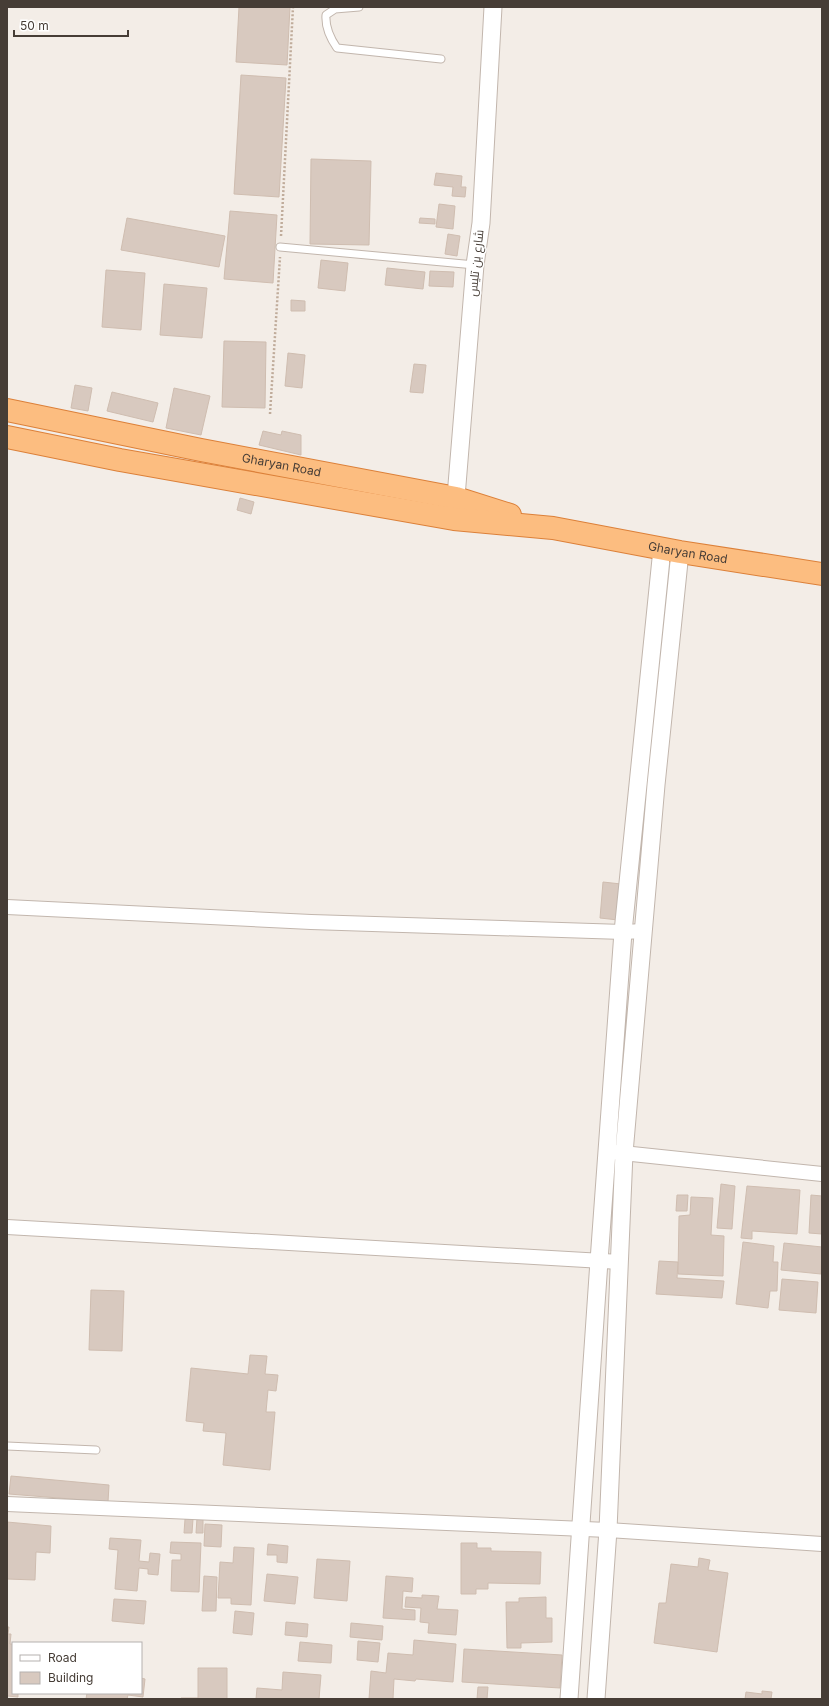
<svg xmlns="http://www.w3.org/2000/svg" width="829" height="1706" viewBox="0 0 829 1706" font-family="Inter,Cairo,sans-serif">
<style>
.building{fill:#d8c9bf;stroke:#cfbdb0}
.lines{fill:none;stroke-linecap:round;stroke-linejoin:round}
.service-casing{stroke:#c2b6ad;stroke-width:9}
.minor-casing{stroke:#c2b6ad;stroke-width:16}
.tertiary-casing{stroke:#c2b6ad;stroke-width:19}
.trunk-casing{stroke:#dc8039;stroke-width:24}
.path{stroke:#c0ac9b;stroke-width:2.5;stroke-dasharray:2 2;stroke-linecap:butt}
.service{stroke:#fff;stroke-width:7}
.minor{stroke:#fff;stroke-width:14}
.tertiary{stroke:#fff;stroke-width:17}
.trunk{stroke:#fcbd80;stroke-width:22}
.labels{text-anchor:middle;stroke-width:3;stroke-linejoin:round;paint-order:stroke}
.street-label{font-size:12px;fill:#463d36;stroke:#fff}
</style>
<rect width="100%" height="100%" fill="#f3ede7"/>
<path class="building" d="M239 7H290L287 65 236 62Z
M241 75 286 78 279 197 234 194Z
M311 159 371 161 369 245 310 244Z
M436 173 462 176 461 187H466L465 197 452 196 453 187 434 185Z
M439 204 455 206 453 229 436 227Z
M230 211 277 215 273 283 224 279Z
M127 218 225 236 219 267 121 250Z
M420 218 435 219V224L419 223Z
M448 234 460 236 457 256 445 254Z
M321 260 348 263 345 291 318 288Z
M387 268 425 272 423 289 385 285Z
M106 270 145 273 141 330 102 327Z
M430 271 454 272 453 287 429 286Z
M164 284 207 288 202 338 160 335Z
M291 300 305 301V311H291Z
M224 341 266 342 265 408 222 407Z
M288 353 305 355 302 388 285 386Z
M414 364 426 365 423 393 410 392Z
M75 385 92 388 88 411 71 408Z
M174 388 210 396 201 435 166 428Z
M112 392 158 403 153 422 107 411Z
M263 431 281 435 282 431 301 435V455L259 445Z
M240 498 254 502 251 514 237 510Z
M603 882 621 884 618 920 600 918Z
M721 1184 735 1186 732 1229 717 1228Z
M747 1186 800 1190 797 1234 752 1231V1239L741 1238Z
M677 1195H688L687 1211H676Z
M811 1195 822 1196V1234L809 1233Z
M691 1197 713 1198 711 1235 724 1236 723 1276 678 1274 679 1216 690 1215Z
M743 1242 774 1246 773 1262H778L777 1291H770L768 1308 736 1304Z
M784 1243 822 1247 821 1274 781 1270Z
M659 1261 678 1262 677 1278 724 1281 722 1298 656 1294Z
M782 1279 818 1282 816 1313 779 1310Z
M91 1290 124 1291 122 1351 89 1350Z
M250 1355 267 1356 265 1374 278 1375 276 1391 268 1390 266 1412H275L270 1470 223 1465 226 1433 203 1431 204 1423 186 1421 191 1368 248 1374Z
M11 1476 109 1485 108 1502 9 1494Z
M197 1518 203 1519V1533H196Z
M185 1519H193L192 1533H184Z
M7 1522 51 1526 50 1553 36 1552 35 1580 7 1579Z
M205 1524 222 1525 221 1547 204 1546Z
M110 1538 141 1540 139 1561 149 1562 150 1553 160 1554 158 1575 148 1574V1569L139 1568 137 1591 115 1589 118 1550 109 1549Z
M171 1542 201 1543 199 1592 171 1591 172 1560H181V1554L170 1553Z
M461 1543H477V1548H491V1551L541 1552 540 1584 488 1583V1589H476V1594H461Z
M268 1544 288 1546 287 1563 277 1562V1555H267Z
M234 1547 254 1548 251 1605 231 1604V1598H218L220 1562 233 1563Z
M699 1558 710 1560 708 1570 728 1573 717 1652 654 1643 659 1603H666L671 1564 698 1567Z
M317 1559 350 1561 347 1601 314 1598Z
M267 1574 298 1577 295 1604 264 1601Z
M204 1576 217 1577 216 1611H202Z
M386 1576 413 1578 412 1592 403 1591 402 1609 415 1610V1620L383 1618Z
M422 1595 439 1596 437 1609 458 1610 456 1635 428 1633 429 1623 420 1622 421 1608 405 1607 406 1597 422 1598Z
M546 1597V1618H552V1642L521 1643V1648H507L506 1602H519V1598Z
M114 1599 146 1601 144 1624 112 1621Z
M235 1611 254 1613 252 1635 233 1633Z
M286 1622 308 1624 307 1637 285 1635Z
M351 1623 383 1626 382 1640 350 1637Z
M7 1627H9L8 1634H11L10 1644H13V1693H18V1697L7 1696Z
M414 1640 456 1644 453 1682 416 1679 415 1681 394 1679 393 1699H369L371 1671 386 1673 388 1653 413 1655Z
M358 1641 380 1643 378 1662 357 1660Z
M300 1642 332 1645 331 1663 298 1661Z
M464 1649 562 1655 560 1688 462 1682Z
M198 1668H227V1699H181V1698H198Z
M283 1672 321 1675 319 1699H256L257 1688 282 1690Z
M141 1678 145 1679 143 1697 128 1695 127 1699H86L87 1693H141Z
M478 1687H488L487 1699H477Z
M762 1691 772 1692 771 1699H745L746 1692 762 1694Z"/>
<g class="lines">
<g class="service-casing">
<path id="service" d="M359 7 335 9 326 15C325 28 330 38 337 48L441 59
M280 247 475 265
M7 1446 96 1450"/>
</g>
<g class="minor-casing">
<path id="minor" d="M7 907 311 922 623 932 644 931
M613 1152 822 1174
M7 1227 620 1262
M7 1504 608 1530 822 1544"/>
</g>
<g class="tertiary-casing">
<path id="tertiary" d="M455 509 475 265 481 223 493 7
M569 1699 599 1261 623 932 662 549
M596 1699 608 1530 624 1153 656 785 680 552"/>
</g>
<g class="trunk-casing">
<g id="trunk">
<path id="s1" d="M7 410 201 450 456 498 510 515"/>
<path id="s2" d="M7 437 120 460 454 519 553 528 680 552 822 574"/>
</g>
</g>
<path class="path" d="M281 236 293 7
M270 414 280 257"/>
<use href="#service" class="service"/>
<use href="#minor" class="minor"/>
<use href="#tertiary" class="tertiary"/>
<use href="#trunk" class="trunk"/>
</g>
<g class="labels">
<g class="street-label">
<text transform="translate(476 263) rotate(-84)" y="4">شارع بن تليس</text>
<text dy="4" stroke="none"><textPath href="#s1" startOffset="280">Gharyan Road</textPath></text>
<text dy="4" stroke="none"><textPath href="#s2" startOffset="691">Gharyan Road</textPath></text>
</g>
</g>
<rect width="829" height="1706" fill="none" stroke="#463d36" stroke-width="16"/>
<rect x="12" y="1642" width="130" height="52" fill="#ffffff" stroke="#b5b1af"/>
<rect x="20" y="1655" width="20" height="6" fill="#ffffff" stroke="#b5b1af"/>
<text x="48" y="1662" font-size="12" fill="#463d36">Road</text>
<rect x="20" y="1672" width="20" height="12" fill="#d8c9bf" stroke="#b5b1af"/>
<text x="48" y="1682" font-size="12" fill="#463d36">Building</text>
<path d="M14 30v6h114v-6" fill="none" stroke="#463d36" stroke-width="2"/>
<text x="20" y="30" font-size="12" fill="#463d36" stroke="#ffffff" stroke-width="3" paint-order="stroke">50 m</text>
</svg>
